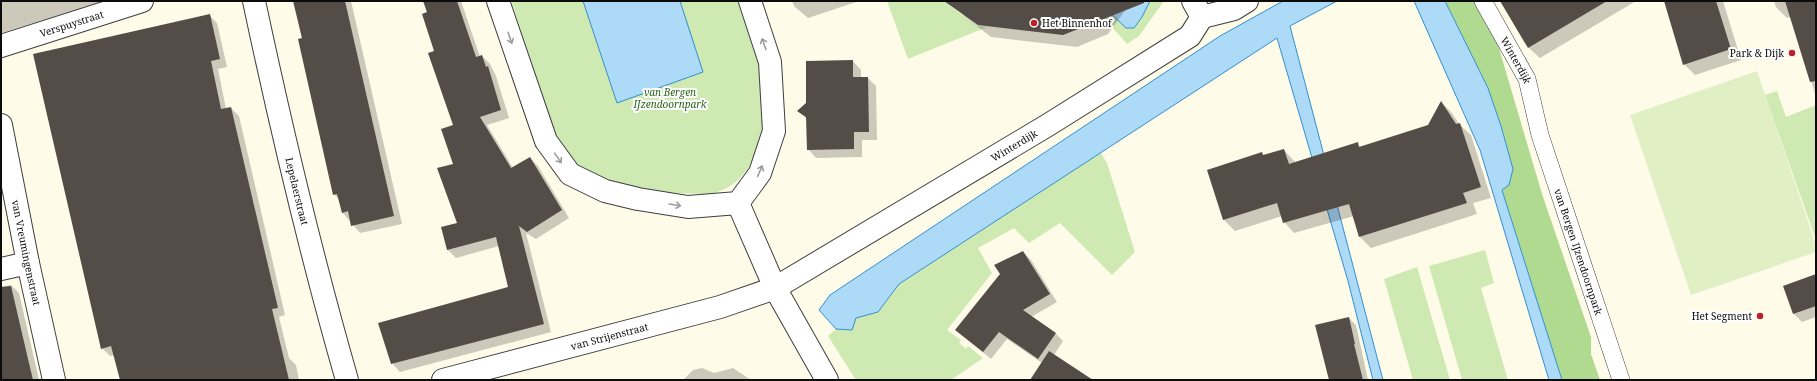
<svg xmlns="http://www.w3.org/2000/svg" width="1817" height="381" viewBox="0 0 1817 381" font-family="'Noto Serif',serif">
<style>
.green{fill:#cee9b2}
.forest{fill:#b1da91}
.pitch{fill:#e0f0c4}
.water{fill:#acdaf7;stroke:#328fd0}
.shadow{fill:#0003}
.building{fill:#544c47}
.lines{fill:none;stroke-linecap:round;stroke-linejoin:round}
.service-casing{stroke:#3e3e3e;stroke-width:18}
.minor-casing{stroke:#3e3e3e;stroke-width:24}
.service{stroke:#fff;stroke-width:17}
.minor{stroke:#fff;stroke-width:22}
.oneway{stroke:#9d9d9d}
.poi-dot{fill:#bd2126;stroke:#fff;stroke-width:1.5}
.labels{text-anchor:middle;stroke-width:4;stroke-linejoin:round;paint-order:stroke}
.street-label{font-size:10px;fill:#0b0b0b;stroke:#fff}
.poi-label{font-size:10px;fill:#0b0b0b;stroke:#fff;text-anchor:end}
.park-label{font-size:10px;font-style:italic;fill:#29631b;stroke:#fff}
</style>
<rect width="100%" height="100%" fill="#fffbe9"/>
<path class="green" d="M511 1H743L762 60 768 117 758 157 737 181 727 188 712 194 635 192 583 170 570 159 558 143Z
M887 1H948L949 5 977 26 987 27 908 59Z
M1150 1H1164L1139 36 1127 44 1101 15 1106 9 1142 17Z
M1777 91 1786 117 1816 105V240L1765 95Z
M1100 152 1107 163 1135 252 1112 275 1060 223 1029 243 1014 228 978 248 992 273 947 330 961 340 959 343 966 349 968 346 983 358 951 380H856L828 336 836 329 852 330 856 318 878 312 899 284Z
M1485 250 1494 283 1481 288 1508 380H1462L1429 266Z
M1417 267 1450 380H1413L1384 279Z"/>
<path class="forest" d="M1445 1H1474L1496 38 1542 194 1591 337V354L1600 380H1562L1502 190 1513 169 1501 126 1488 88Z"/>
<path class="pitch" d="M1757 71 1816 245V252L1691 295 1630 115Z"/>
<path class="water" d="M583 1H680L703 72 617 103Z
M1112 1H1150L1142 17 1134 28H1126L1106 9Z
M1283 1H1337L1290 26 1383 380H1373L1348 281 1277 38 899 284 878 312 856 318 852 330 836 329 819 310 830 295 1220 36Z
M1414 1H1445L1488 88 1501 126 1513 169 1509 185 1502 190 1562 380H1549L1480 150Z"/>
<path class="shadow" d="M1 1H102V2L1 33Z
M294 1H351L402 224 360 233 342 212 340 200 334 194Z
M424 1H461L480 57 482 56 490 64 496 76 509 118 487 125 513 168 530 158 538 166 569 218 536 239 526 233 551 332 400 372 392 363 510 288 499 246 456 258 448 250 442 228 459 223 455 164 454 126Z
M792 1H859L808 18 794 6Z
M950 1H1132L1108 34 1077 47 991 37 964 16Z
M1515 1H1636L1540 58 1529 48 1504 6Z
M1659 1H1723L1741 60 1695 75 1684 64 1665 2Z
M1774 1H1816V97L1791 17 1787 18 1776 7Z
M209 15 217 23 227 67 218 69 226 109 231 108 239 116 285 315 279 317 289 358 296 365 299 380H121L115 355 110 356 102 348Z
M853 61 861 70V78H868L876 86 877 140H862V157L816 158 808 149 807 119 798 111Z
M1442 103 1452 113 1459 124 1471 135 1491 198 1473 203 1477 214 1371 248 1360 237 1354 216 1294 233 1284 222 1282 216 1235 231 1224 220 1208 170 1262 154 1264 156 1284 150 1296 163 1357 144 1362 148 1429 126Z
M1023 252 1031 260 1057 302 1031 317 1055 333 1063 341 1054 355 1092 380H1031L1042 363 1007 339 991 359 956 330Z
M1816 275V317L1802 322 1794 314 1784 286Z
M11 285 19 293 39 380H1V287Z
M1349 318 1356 325 1368 380H1330Z
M702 368 714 373 733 368 751 380H683L693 370Z"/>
<path class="building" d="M293 1H345L394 216 351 226 348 211 342 213 337 194 333 195 298 39 302 38Z
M423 1H457L476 57 482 55 486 67 488 66 501 110 480 117 511 168 530 157 562 210 527 232 519 226 544 324 391 364 378 323 508 287 496 237 447 250 441 227 457 223 437 168 453 164 441 129 453 125 428 53 434 51 422 14 427 12Z
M944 1H1144V3L1063 35 978 25Z
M1500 1H1607L1528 48Z
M1664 1H1716L1731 49 1683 65Z
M1785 1H1816V81L1810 82Z
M210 14 220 59 211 61 221 109 231 107 278 308 272 309 289 380H120L111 346 101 349 33 54Z
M853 60V77H868L869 132H854V149L807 150 806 117 797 111 806 103V61Z
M1441 101 1456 124 1460 123 1481 187 1463 193 1467 203 1359 237 1349 204 1283 223 1277 203 1223 220 1207 170 1262 152 1263 155 1284 149 1289 164 1358 142 1359 147 1428 125Z
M1023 251 1050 294 1023 310 1056 333 1038 359 999 332 983 352 955 330 1000 274 994 265Z
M1816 274V306L1793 314 1783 286Z
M11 286 28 359 33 380H1V287Z
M1349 317 1355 344H1354L1363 380H1329L1315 325Z
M1049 351 1093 380H1030Z"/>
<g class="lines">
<g class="service-casing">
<g id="service">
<path id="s1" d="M1483 1 1527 79 1540 135 1621 380"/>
</g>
</g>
<g class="minor-casing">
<g id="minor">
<path id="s2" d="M254 1C281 128 311 255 347 380"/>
<path d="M498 1 546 141 570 174 605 191 638 199 688 207 738 203 760 173 774 131 770 62 750 1"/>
<path d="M1193 1 1202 17"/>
<path id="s3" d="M1 46 142 1"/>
<path id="s4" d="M1 125 28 263 54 380"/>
<path d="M738 203 775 288 827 380"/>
<path d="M1 269 28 263"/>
<path id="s5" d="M443 380 720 307 775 288 1048 125 1190 36 1202 17 1234 9 1247 1"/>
</g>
</g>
<use href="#service" class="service"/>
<use href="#minor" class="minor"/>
</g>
<defs><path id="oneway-shaft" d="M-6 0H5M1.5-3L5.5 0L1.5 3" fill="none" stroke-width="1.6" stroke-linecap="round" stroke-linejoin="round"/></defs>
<g class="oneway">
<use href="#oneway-shaft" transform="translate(510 38) rotate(71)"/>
<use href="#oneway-shaft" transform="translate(764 44) rotate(-109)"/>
<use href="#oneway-shaft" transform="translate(558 158) rotate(55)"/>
<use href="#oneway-shaft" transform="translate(760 171) rotate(-66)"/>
<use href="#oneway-shaft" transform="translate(675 205) rotate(9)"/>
</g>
<g class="poi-dot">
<circle cx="1034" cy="23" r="4"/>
<circle cx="1792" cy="53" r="4"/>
<circle cx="1760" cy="316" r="4"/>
</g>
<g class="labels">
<g class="street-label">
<text dy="4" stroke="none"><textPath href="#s3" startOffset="74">Verspuystraat</textPath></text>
<text dy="4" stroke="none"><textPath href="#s1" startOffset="68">Winterdijk</textPath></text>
<text dy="4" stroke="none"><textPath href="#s5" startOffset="623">Winterdijk</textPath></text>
<text dy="4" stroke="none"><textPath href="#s2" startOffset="195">Lepelaerstraat</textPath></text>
<text dy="4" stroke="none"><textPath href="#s1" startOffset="270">van Bergen IJzendoornpark</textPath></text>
<text dy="4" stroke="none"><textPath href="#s4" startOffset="130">van Vreumingenstraat</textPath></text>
<text dy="4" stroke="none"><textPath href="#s5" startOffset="172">van Strijenstraat</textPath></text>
</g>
<g class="poi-label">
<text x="1042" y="27" text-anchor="start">Het Binnenhof</text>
<text x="1784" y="57">Park &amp; Dijk</text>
<text x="1752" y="320">Het Segment</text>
</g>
<g class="park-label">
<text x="670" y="96">van Bergen<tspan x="670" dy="12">IJzendoornpark</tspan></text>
</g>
</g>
<rect width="1817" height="381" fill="none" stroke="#0b0b0b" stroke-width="4"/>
</svg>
